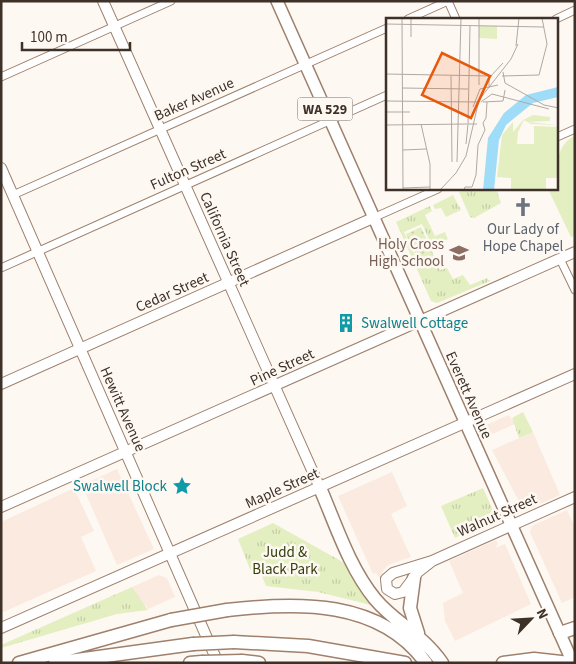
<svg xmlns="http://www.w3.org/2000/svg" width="576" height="664" viewBox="0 0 576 664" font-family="'Source Sans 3',sans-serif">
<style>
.built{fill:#fbeae0}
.grass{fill:url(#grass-tufts)}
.garden{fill:url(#garden-dots)}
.pitch{fill:#e3efc1}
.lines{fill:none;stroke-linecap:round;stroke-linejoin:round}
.street-casing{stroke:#9e806c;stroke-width:9}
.secondary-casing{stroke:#9e806c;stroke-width:12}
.primary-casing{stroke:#9e806c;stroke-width:14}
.highway-casing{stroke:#9e806c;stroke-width:15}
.street{stroke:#fff;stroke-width:7}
.secondary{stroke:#fff;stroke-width:10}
.primary{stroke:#fff;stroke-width:11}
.highway{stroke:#fff;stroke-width:12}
.highway-bridge-casing{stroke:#9e806c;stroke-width:15;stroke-linecap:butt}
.highway-bridge{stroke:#fff;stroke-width:12}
.labels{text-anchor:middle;stroke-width:5;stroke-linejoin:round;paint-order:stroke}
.shield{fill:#fef8f3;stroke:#786d65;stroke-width:1}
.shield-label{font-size:14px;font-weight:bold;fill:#3e3128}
.street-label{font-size:15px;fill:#3e3128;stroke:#fef8f3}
.worship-label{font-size:15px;fill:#5b616d;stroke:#fef8f3}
.education-label{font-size:15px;fill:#785e54;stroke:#fef8f3;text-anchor:end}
.culture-label{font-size:15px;fill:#0d838f;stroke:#fef8f3;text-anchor:start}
.park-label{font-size:15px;fill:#343e0b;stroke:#fef8f3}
.inset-road{fill:none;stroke:#b1a8a2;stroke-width:1}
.view{fill:#e8590c;fill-opacity:0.15;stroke:#e8590c;stroke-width:2.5}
.inset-edge{fill:none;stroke:#3e3128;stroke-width:2.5}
</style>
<defs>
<pattern id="grass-tufts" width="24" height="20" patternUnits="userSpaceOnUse" patternTransform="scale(1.25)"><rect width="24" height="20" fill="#e3efc1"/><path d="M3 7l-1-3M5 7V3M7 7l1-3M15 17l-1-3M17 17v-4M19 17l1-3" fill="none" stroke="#c4cda6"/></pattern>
<pattern id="garden-dots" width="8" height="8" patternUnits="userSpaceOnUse" patternTransform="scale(1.25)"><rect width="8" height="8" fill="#e3efc1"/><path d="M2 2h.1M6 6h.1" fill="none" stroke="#c4cda6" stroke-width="1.8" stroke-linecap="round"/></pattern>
</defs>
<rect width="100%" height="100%" fill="#fef8f3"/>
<path class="built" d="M509 415 515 424 488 436 484 428 486 425Z
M533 432 560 495 524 511 492 450Z
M117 469 154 549 117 565 82 485Z
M392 472 407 506 391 514 411 557 388 565 383 571 380 578 376 573 373 574 338 496Z
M74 488 94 531 81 537 96 571 1 613V522Z
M567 510 575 527V597L562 603 530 532 532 526Z
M496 540 498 544 495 548 505 544 531 604 455 641 445 621 443 603 463 593 449 561Z
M159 575 167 578 175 597 148 609 146 605 144 606 132 587Z"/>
<path class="grass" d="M466 189H496L501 203 474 218 470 217 459 192Z
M453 195 461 210 446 217 441 208 435 209 433 205Z
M430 206 432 211 425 215 435 236 445 232 448 239 432 246 422 224 404 232 419 265 435 258 440 270 447 268 453 279 463 275 470 285 487 278 490 281 437 303 431 301 396 222Z
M523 412 533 432 519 438 512 418Z
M483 488 497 519 455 538 441 506Z
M273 523 348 565 375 606 318 592 266 586 259 569 253 571 250 569 238 539Z
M132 587 148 610 117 614 1 648V645Z"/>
<path class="garden" d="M421 227 434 256 419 263 406 234Z"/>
<path class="pitch" d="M575 136V236L571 237 548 189H557C557 170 554 145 575 136Z"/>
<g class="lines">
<g class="street-casing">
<path id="street" d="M448 1 456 19
M408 19 448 1
M556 19 575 10
M1 77 171 1
M557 137 575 129
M13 195 387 28
M373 218 438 189
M560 259 575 290
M1 268 387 95"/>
</g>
<g class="secondary-casing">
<path id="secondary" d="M103 1 320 488
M1 168 218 663
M1 384 373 218
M1 507 575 252
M432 561 418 572 403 592 395 594 387 589 386 579 393 573 432 561 575 497
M1 628 575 374"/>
</g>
<g class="primary-casing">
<path id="primary" d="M277 1 573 663"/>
</g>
<g class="highway-casing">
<path id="highway" d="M320 488C336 525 349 567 375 599 395 623 422 634 442 663
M414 578 410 608 418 633
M227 610C297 602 380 599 426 663
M560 633 575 628
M234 642 308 646 405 663
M242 661 259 663
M19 663 171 620
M55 663 193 644
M190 663 202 662
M503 663 534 659 570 663"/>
</g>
<use href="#street" class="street"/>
<use href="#secondary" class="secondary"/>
<use href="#primary" class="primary"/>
<use href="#highway" class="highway"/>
<g class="highway-bridge-casing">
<path id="highway-bridge" d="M171 620 227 610
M193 644 234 642
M202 662 242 661"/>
</g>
<use href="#highway-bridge" class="highway-bridge"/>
</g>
<defs>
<g id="church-bare" transform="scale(1.5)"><path d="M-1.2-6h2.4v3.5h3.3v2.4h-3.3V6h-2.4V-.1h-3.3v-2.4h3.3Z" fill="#6b7280" stroke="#fef8f3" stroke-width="2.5" paint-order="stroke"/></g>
<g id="school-bare" transform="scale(1.5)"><path d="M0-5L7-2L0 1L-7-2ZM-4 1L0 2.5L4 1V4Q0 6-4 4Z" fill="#8d6e63" stroke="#fef8f3" stroke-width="2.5" paint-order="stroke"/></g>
<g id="building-bare" transform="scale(1.5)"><path d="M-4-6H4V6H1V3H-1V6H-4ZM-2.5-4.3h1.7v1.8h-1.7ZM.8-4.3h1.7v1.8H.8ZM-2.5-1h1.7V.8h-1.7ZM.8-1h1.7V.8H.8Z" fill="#0f9aa8" stroke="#fef8f3" stroke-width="2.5" paint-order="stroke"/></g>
<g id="sight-bare" transform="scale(1.5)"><path d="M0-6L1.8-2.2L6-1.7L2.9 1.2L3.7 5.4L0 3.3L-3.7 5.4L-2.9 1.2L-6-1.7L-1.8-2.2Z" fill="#0f9aa8" stroke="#fef8f3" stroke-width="2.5" paint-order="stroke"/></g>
</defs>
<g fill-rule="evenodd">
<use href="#church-bare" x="523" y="207"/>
<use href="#school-bare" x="459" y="253"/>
<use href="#building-bare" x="346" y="323"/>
<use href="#sight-bare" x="182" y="486"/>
</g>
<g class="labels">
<rect class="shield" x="297.5" y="97.5" width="55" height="23" rx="4"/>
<g class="shield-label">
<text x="325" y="114">WA 529</text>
</g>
<g class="street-label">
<text transform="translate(194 99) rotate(-24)" y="5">Baker Avenue</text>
<text transform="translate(188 169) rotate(-24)" y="5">Fulton Street</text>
<text transform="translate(225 239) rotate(66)" y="5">California Street</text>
<text transform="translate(172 292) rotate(-24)" y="5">Cedar Street</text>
<text transform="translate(282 367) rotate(-25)" y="5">Pine Street</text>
<text transform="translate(469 395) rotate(66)" y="5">Everett Avenue</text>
<text transform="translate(123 409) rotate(66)" y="5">Hewitt Avenue</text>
<text transform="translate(282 488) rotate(-24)" y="5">Maple Street</text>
<text transform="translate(497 515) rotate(-24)" y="5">Walnut Street</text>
</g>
<g class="worship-label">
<text x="523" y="234">Our Lady of<tspan x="523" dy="17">Hope Chapel</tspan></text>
</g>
<g class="education-label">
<text x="444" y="249">Holy Cross<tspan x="444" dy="17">High School</tspan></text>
</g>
<g class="culture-label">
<text x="361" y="328">Swalwell Cottage</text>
<text x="167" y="491" text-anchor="end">Swalwell Block</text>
</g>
<g class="park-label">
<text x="285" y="557">Judd &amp;<tspan x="285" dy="17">Black Park</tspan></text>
</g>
</g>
<g transform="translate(386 18)">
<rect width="172" height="172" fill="#fef8f3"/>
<path d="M93 8H111V21L93 20ZM147 97 164 99V103L142 104 172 107 145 106 138 102 132 114 131 126H148V108L172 109V160H160V172H125V160L111 159 116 117 127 104V114L137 102Z" fill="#e3efc1"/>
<path d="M172 69V79L147 85 120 107 113 122 108 172H97L102 120 118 95 140 77Z" fill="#9fdcf8"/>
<path class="inset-road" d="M16 0 17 172M0 6 158 9M25 19V0M130 28 133 0M117 54 119 65 158 87 173 90M0 56 106 58M65 58 66 144M83 58 84 8M83 58 82 106H91M116 58 153 57 161 26 156 0M93 67V0M16 70 82 71M103 70V60L117 45M0 83 92 84M95 84 106 76 163 91M97 84 117 83 119 72M87 89 94 71 112 67M0 94H24M97 105 100 100 101 84M35 106 44 146V172M0 107 81 106M80 126 82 106M17 132 40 131M71 144 75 0M17 170 44 169M54 172 70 155 80 138 93 82 125 41 132 26M78 172 79 169H86L90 157 92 127 99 112 97 105"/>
<path class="view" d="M56 35 104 58 85 100 36 77Z"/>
<rect width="172" height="172" class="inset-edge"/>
</g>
<rect width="576" height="664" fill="none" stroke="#3e3128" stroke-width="5"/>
<g transform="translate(531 619) rotate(65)" stroke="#fef8f3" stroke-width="4" paint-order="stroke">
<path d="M0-4L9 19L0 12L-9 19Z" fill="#3e3128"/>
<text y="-8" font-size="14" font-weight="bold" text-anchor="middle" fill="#3e3128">N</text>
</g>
<path d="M22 42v8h108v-8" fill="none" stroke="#3e3128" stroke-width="2.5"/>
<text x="30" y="42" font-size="15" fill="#3e3128" stroke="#fef8f3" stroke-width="4" paint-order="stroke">100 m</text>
</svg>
